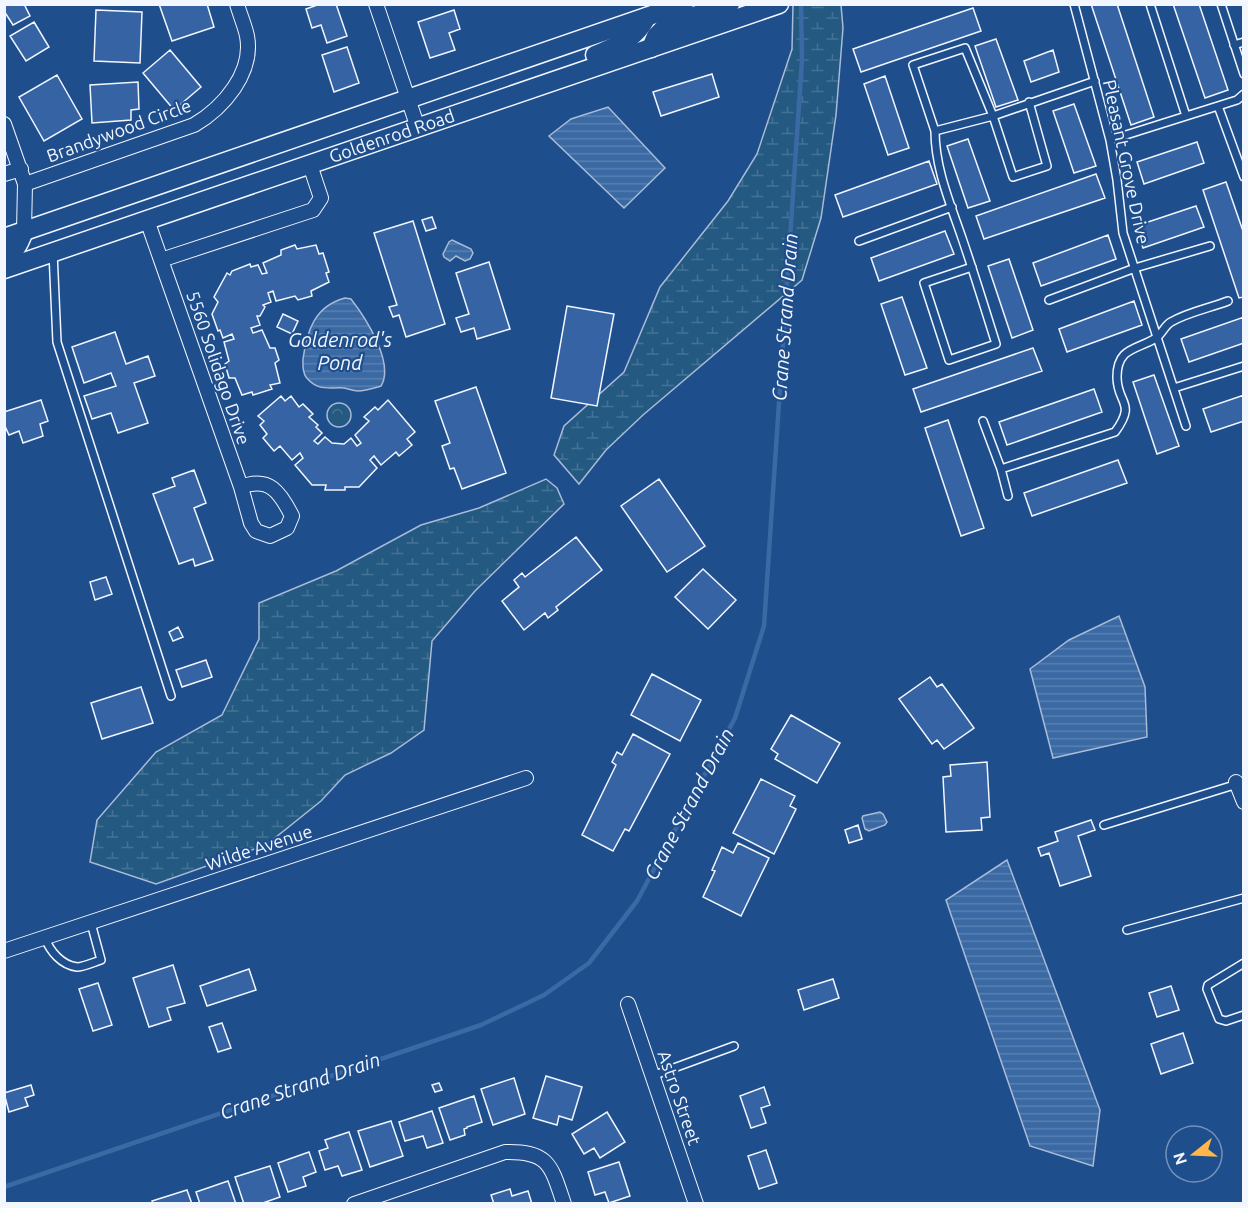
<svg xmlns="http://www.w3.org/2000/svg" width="1248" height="1208" viewBox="0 0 1248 1208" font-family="Ubuntu,sans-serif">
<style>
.wetland{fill:url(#wetland-marsh);stroke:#a8bbd7;stroke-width:1.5}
.park{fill:url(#park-crowns);stroke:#a8bbd7;stroke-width:1.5}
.water{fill:url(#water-rules);stroke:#a8bbd7;stroke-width:1.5}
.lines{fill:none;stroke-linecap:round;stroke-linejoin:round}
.stream{stroke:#3b69a3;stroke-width:4.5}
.building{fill:#3563a3;stroke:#f2f6ff;stroke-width:1.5}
.lane-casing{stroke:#f2f6ff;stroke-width:10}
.street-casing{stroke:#f2f6ff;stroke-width:16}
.secondary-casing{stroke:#f2f6ff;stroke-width:21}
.lane{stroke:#1f4e8c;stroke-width:7}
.street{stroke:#1f4e8c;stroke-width:14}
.secondary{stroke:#1f4e8c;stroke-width:18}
.labels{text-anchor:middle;stroke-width:4.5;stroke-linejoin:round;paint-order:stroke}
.street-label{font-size:18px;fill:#f2f6ff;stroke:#1f4e8c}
.water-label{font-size:20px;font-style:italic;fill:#f2f6ff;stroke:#1f4e8c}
</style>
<defs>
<pattern id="wetland-marsh" width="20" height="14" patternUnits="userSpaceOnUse" patternTransform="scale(1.5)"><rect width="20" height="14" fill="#245a82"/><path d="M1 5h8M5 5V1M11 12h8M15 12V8" fill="none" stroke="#447295"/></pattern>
<pattern id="park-crowns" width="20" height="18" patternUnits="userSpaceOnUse" patternTransform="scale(1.5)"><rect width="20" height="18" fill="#245a82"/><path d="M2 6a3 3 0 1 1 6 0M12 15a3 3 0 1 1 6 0" fill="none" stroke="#447295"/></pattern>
<pattern id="water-rules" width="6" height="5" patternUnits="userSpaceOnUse" patternTransform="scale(1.5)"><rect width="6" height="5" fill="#3b69a3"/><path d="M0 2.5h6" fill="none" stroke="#587fb1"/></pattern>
</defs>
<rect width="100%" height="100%" fill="#1f4e8c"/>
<path class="wetland" d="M793 5H841L843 28 836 115 821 218 802 280 643 415 606 450 579 484 554 455 564 426 624 372 660 287 728 201 757 154 792 49Z
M546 479 557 488 564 504 475 591 432 641 424 730 391 753 345 775 321 801 266 845 156 884 90 862 97 820 156 752 222 715 259 639V603L336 571 421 525 479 508Z"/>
<path class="park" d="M327 415a12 12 0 1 1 24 0a12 12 0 1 1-24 0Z"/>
<path class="water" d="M608 107 665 168 624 208 549 136 571 119Z
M452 240 471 249 473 253 470 259 465 261 456 256 450 261 444 257 443 254 449 242Z
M345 298 351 299C365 317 395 363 381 386 374 388 365 391 358 391 353 391 349 389 344 388 329 387 318 392 306 377 302 371 303 364 303 359 307 330 315 306 345 298Z
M1119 616 1145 687 1147 737 1053 758 1030 669 1069 640Z
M880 812 883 814 887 822 885 825 869 831 865 829 862 818 863 816Z
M1007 860 1100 1110 1093 1166 1030 1146 946 900Z"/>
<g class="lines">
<path class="stream" d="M4 1187 481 1025 544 995 589 963 637 901 735 718 764 626 802 60 801 4"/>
</g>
<path class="building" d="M4 4H24L30 16 13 25 4 11Z
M159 4H207L214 27 172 41Z
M320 4H336L347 36 327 43 321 25 312 28 306 9Z
M1091 4H1117L1154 117 1131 125Z
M1173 4H1199L1228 90 1205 98Z
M973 8 981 31 861 72 853 49Z
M96 10 142 12 140 63 94 61Z
M454 10 460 29 449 33 455 50 430 58 418 22Z
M34 22 49 47 26 61 10 36Z
M996 39 1018 100 996 107 975 46Z
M347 47 359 83 334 92 322 55Z
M170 50 201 87 174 110 143 73Z
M1053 50 1059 72 1031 82 1024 61Z
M712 74 719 97 661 116 653 92Z
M57 75 82 119 44 141 19 97Z
M885 76 909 148 888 155 864 84Z
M138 82 139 109 131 110V120L92 123 90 85Z
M1074 104 1096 166 1074 173 1053 111Z
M968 139 990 201 968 208 947 146Z
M1197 142 1204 163 1144 184 1137 162Z
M929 161 937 184 843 217 835 195Z
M1096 174 1105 198 984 239 976 216Z
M1226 182 1244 234V297L1239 298 1203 190Z
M1196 206 1204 227 1143 248 1136 226Z
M432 217 436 228 426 231 422 220Z
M413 221 445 324 406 337 399 315 393 317 389 307 397 305 374 233Z
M945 231 954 254 879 281 871 258Z
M1108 235 1116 259 1041 286 1033 263Z
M295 245 297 249 316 245 319 254 323 253 329 272 326 273 329 282 311 291 312 296 298 300 295 296 276 301 273 291 268 293 271 302 263 305 265 307 260 316H257L260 325 251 328 253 333 262 330 270 348H275L279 360 275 363 280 383 270 385 272 389 253 395 252 392 242 395 235 378H229L225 364 229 361 224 342 234 339 232 334 223 338 220 330 218 331 212 314 218 302 214 297 227 273 230 275 232 271 250 264 251 267 258 265 262 274 267 273 263 263 281 255V250Z
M1009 259 1033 330 1012 338 988 266Z
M489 262 510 329 477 339 474 328 461 332 456 318 469 314 456 273Z
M902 297 927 368 905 375 881 304Z
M1134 301 1142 325 1067 352 1059 329Z
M567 306 614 314 597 406 551 398Z
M283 314 298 321 292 334 277 327Z
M1244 317V343L1189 362 1181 339Z
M115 332 126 364 148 356 155 376 134 383 148 423 118 433 111 413 92 419 84 396 116 386 111 373 84 383 72 347Z
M1033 348 1042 371 921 412 913 389Z
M1154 375 1179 446 1157 454 1133 382Z
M476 387 506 473 462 489 454 468 450 469 442 446 450 443 435 401Z
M1094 389 1102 412 1007 445 999 422Z
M1244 395V421L1211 432 1203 409Z
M281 396 285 401 291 396 299 407 303 404 313 414 309 417 318 425 316 427 322 433 314 441 318 444 325 437 332 443 344 444 351 438 357 446 361 443 355 435 369 421 364 417 375 407 378 410 388 400 415 432 407 439 412 445 399 456 396 452 381 465 374 456 370 460 377 468 359 487H345V490H325L326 485H312L295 465 303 458 300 453 292 460 280 446 274 451 263 438 267 434 260 425 264 421 258 416Z
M41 400 48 421 40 424 43 436 23 443 19 431 9 435 4 424V412Z
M948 420 984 528 961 536 925 428Z
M1118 460 1127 483 1032 516 1024 493Z
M194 470 206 503 194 508 213 560 195 566 193 559 179 564 153 494 175 486 172 478Z
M659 479 705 546 667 572 621 506Z
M576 537 602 570 556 607 558 610 548 618 545 613 524 630 502 601 519 587 514 580 522 573 525 577Z
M703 569 736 600 708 629 675 597Z
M106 577 112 594 95 600 90 582Z
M178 627 183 637 173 641 169 632Z
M206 660 212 677 182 687 176 670Z
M652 674 701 700 680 741 631 715Z
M930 677 937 687 942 684 974 728 944 749 937 740 932 744 899 699Z
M141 687 153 723 102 739 91 703Z
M791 715 840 743 817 783 775 759 778 754 771 749Z
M633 734 670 754 629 831 625 829 613 851 582 835 616 765 612 762 617 752 622 755Z
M987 762 990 817 981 818 982 830 946 832 943 777 951 776 950 765Z
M761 779 795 796 790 806 796 809 774 854 733 833Z
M1091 820 1095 830 1078 836 1091 876 1060 886 1049 853 1041 856 1038 848 1058 841 1055 832Z
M858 825 862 839 849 843 845 830Z
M738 843 769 858 741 916 703 897 715 871 712 870 722 847 733 853Z
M173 965 185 1003 167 1008 171 1020 149 1027 133 978Z
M249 969 256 990 207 1006 200 986Z
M833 979 839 998 804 1010 798 990Z
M98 983 112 1025 93 1031 79 989Z
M1171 986 1179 1010 1157 1017 1149 993Z
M222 1023 231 1048 218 1052 209 1027Z
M1183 1033 1193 1063 1161 1074 1151 1044Z
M546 1076 582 1087 572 1120 559 1116 557 1125 533 1118Z
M514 1078 525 1114 493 1125 481 1089Z
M439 1083 442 1090 435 1092 432 1085Z
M31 1085 34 1095 25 1098 28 1106 9 1112 4 1093Z
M764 1087 770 1105 761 1108 766 1123 751 1128 740 1096Z
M474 1096 482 1122 467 1127V1128L464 1129 465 1135 450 1140 439 1108Z
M432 1111 443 1143 427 1148 423 1136 405 1141 399 1122Z
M607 1112 625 1142 600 1158 594 1148 584 1154 572 1134Z
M391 1121 403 1156 370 1167 358 1131Z
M349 1132 362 1170 342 1176 338 1166 325 1170 319 1151 328 1148 325 1140Z
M766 1150 777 1183 759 1189 748 1156Z
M309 1152 316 1172 303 1177 306 1186 288 1192 278 1163Z
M619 1162 630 1196 609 1203 605 1192 595 1195 588 1172Z
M270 1166 280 1197 260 1204H244L235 1177Z
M228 1181 236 1204H200L196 1192Z
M510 1189 512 1196 528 1191 532 1204H494L491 1195Z
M187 1190 192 1204H153L152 1201Z"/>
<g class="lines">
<g class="lane-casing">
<path id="lane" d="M1074 4 1110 140 1117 180 1123 233 1186 426
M1150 4 1186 116
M1221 4 1244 74
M1234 45 1244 42
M1218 106 1244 177
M935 131 913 65 965 48 993 116 1013 177 1047 166 1029 102
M1110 140 1237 100 1244 94
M859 241 952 207
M53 252 57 342 171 696
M972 267 924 283 949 360 996 344C985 309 974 273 962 238 950 203 935 168 935 131L993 116 1095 81
M1049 300 1135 268 1210 246
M1174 388 1244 366
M983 421 1001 469 1008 496
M1001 469 1115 432C1137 402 1117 404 1117 377 1117 347 1137 350 1156 338 1162 334 1165 325 1171 322 1188 312 1210 308 1228 301
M1104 825 1244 782
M1127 930 1244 898
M45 938C50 951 61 965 77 967 84 967 94 962 101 960L91 923
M1244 963 1208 985 1207 989 1219 1019 1226 1021 1244 1015
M652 1076 734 1046"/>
</g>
<g class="street-casing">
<path id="street" d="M376 4 418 128
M4 124 25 184 24 231
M4 174 21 169
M25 184 194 125C223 108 254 73 247 36 245 26 240 15 237 4
M147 220 161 260 313 210 321 198 310 165
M161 260 241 487 251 523 256 531 270 536 287 528 292 516C280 492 269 476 241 487
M1236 782 1244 802
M4 951 526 778
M628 1004 696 1204
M354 1204 505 1152C549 1151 551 1165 564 1204"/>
</g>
<g class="secondary-casing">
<g id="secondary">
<path d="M651 48 656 36 667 25 730 4"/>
<path d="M595 55C618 45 634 41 647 17"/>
<path d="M4 238 684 4"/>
<path d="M4 257C16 253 20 241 24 231"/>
<path id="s1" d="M4 269 779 4"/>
</g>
</g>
<use href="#lane" class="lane"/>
<use href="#street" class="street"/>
<use href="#secondary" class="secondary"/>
</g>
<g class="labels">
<g class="street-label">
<text transform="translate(119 131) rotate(-20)" y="6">Brandywood Circle</text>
<text dy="6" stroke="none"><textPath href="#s1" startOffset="410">Goldenrod Road</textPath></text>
<text transform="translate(1126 162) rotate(78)" y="6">Pleasant Grove Drive</text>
<text transform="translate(218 368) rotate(71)" y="6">5560 Solidago Drive</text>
<text transform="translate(259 848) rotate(-18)" y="6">Wilde Avenue</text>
<text transform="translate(679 1098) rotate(71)" y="6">Astro Street</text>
</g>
<g class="water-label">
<text transform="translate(785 317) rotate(-86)" y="7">Crane Strand Drain</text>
<text x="340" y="347">Goldenrod's<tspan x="340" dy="23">Pond</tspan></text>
<text transform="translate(689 804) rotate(-62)" y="7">Crane Strand Drain</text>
<text transform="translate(300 1086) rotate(-19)" y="7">Crane Strand Drain</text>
</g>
</g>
<rect width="1248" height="1208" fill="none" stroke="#f2f6ff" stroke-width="12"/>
<g transform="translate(1194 1154) rotate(252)"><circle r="28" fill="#1f4e8c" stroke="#7391ba" stroke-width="1.5"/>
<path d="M0-4.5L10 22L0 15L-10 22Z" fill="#ffb74d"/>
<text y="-9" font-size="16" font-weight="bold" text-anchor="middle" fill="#f2f6ff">N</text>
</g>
</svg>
